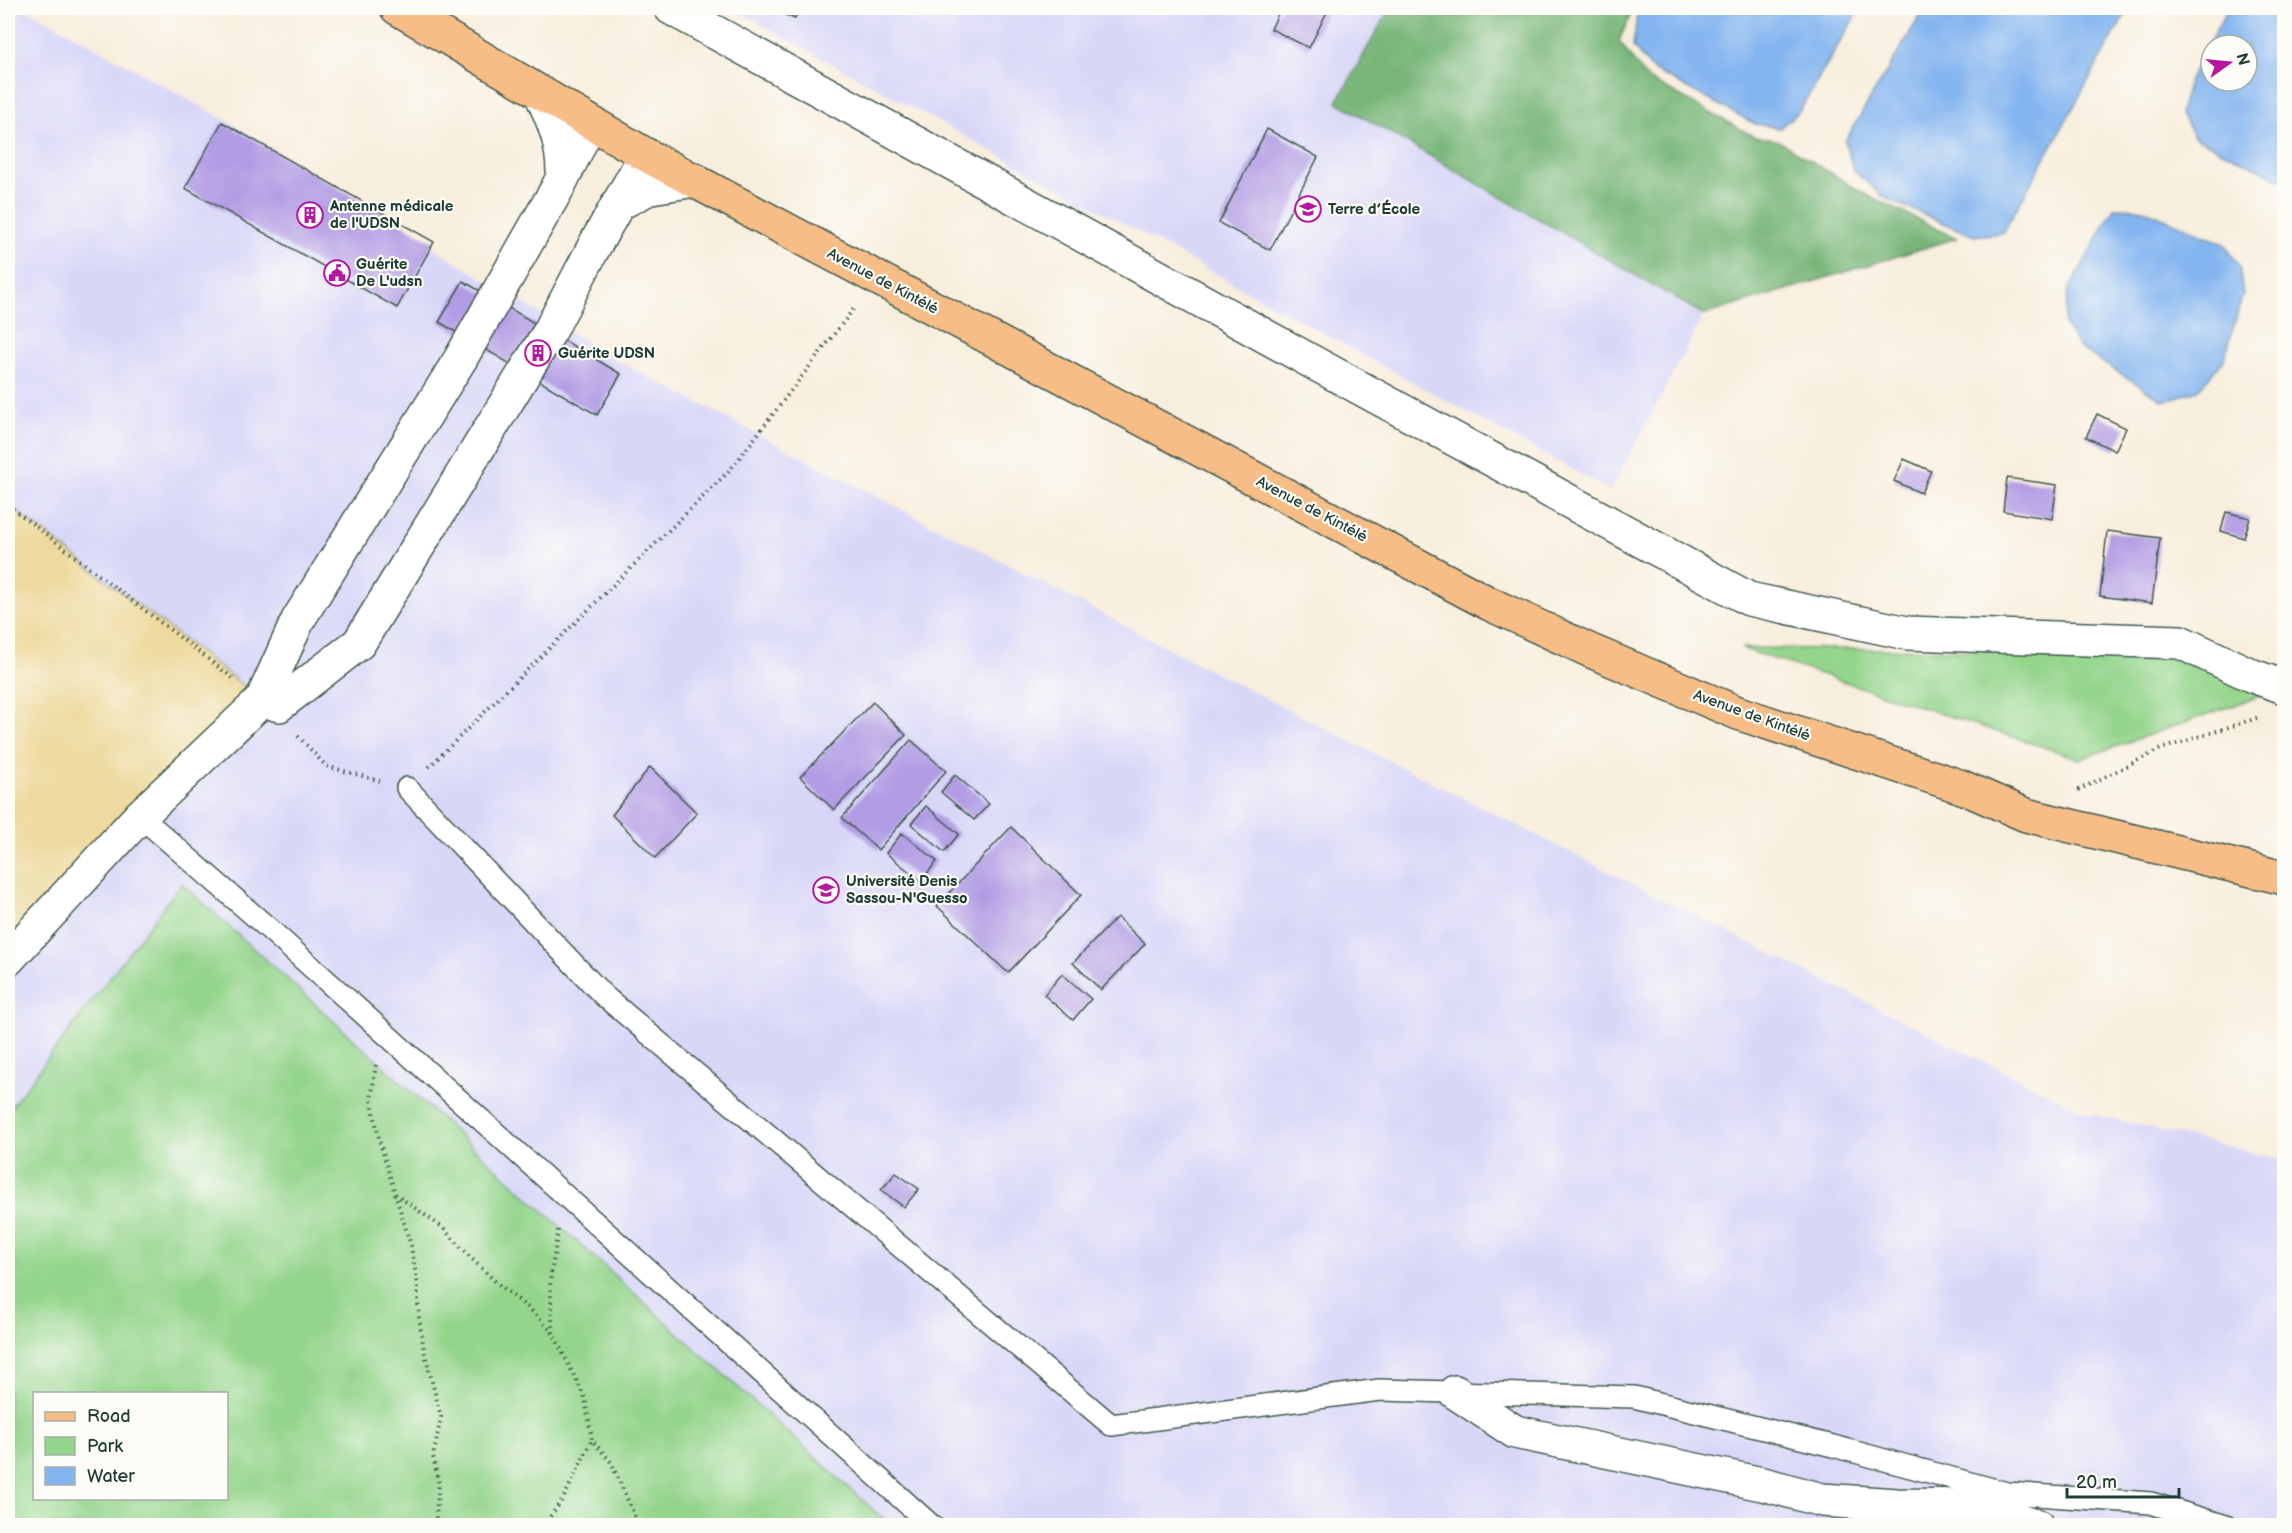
<svg xmlns="http://www.w3.org/2000/svg" width="2292" height="1533" viewBox="0 0 2292 1533" font-family="'Balsamiq Sans',sans-serif">
<style>
.built{fill:#d8d7f8;fill-rule:evenodd}
.green{fill:#94d58c;stroke:#5a8960;stroke-width:1.5;fill-rule:evenodd}
.forest{fill:#77b678;stroke:#4b7a56;stroke-width:1.5}
.sand{fill:#eeda9e;stroke:#868c69;stroke-width:1.5}
.water{fill:#84b5f0;stroke:#527992;stroke-width:1.5;fill-rule:evenodd}
.building{fill:#b29de4}
.lines{fill:none;stroke-linecap:round;stroke-linejoin:round}
.service-casing{stroke:#40584d;stroke-width:24}
.minor-casing{stroke:#40584d;stroke-width:36}
.primary-casing{stroke:#40584d;stroke-width:36}
.path{stroke:#40584d;stroke-width:4;stroke-dasharray:1.5 4.5;stroke-linecap:butt}
.service{stroke:#fff;stroke-width:21}
.minor{stroke:#fff;stroke-width:33}
.primary{stroke:#f6be86;stroke-width:33}
.labels{text-anchor:middle;stroke-width:4.5;stroke-linejoin:round;paint-order:stroke}
.poi-label{font-size:15px;font-weight:bold;fill:#1f3d34;stroke:#fdfcf7;text-anchor:start}
.street-label{font-size:15px;fill:#1f3d34;stroke:#fdfcf7}
</style>
<rect width="100%" height="100%" fill="#fdfcf7"/>
<filter id="ink" filterUnits="userSpaceOnUse"><feTurbulence type="fractalNoise" baseFrequency=".0167" numOctaves="2"/><feDisplacementMap in="SourceGraphic" scale="12" xChannelSelector="R" yChannelSelector="G"/><feConvolveMatrix kernelMatrix="1 2 1 2 8 2 1 2 1" color-interpolation-filters="sRGB"/></filter>
<filter id="wash" filterUnits="userSpaceOnUse"><feTurbulence type="fractalNoise" baseFrequency=".008" numOctaves="4" result="noise"/><feDisplacementMap in="SourceGraphic" scale="24" xChannelSelector="R" yChannelSelector="G"/><feGaussianBlur stdDeviation="1.35" result="paint"/><feColorMatrix in="noise" values="0 0 0 0 0 0 0 0 0 0 0 0 0 0 0 0 0 1.4 0 .05"/><feComposite in="paint" operator="in"/></filter>
<g filter="url(#wash)">
<rect width="100%" height="100%" fill="#f8eedd"/>
<path class="built" d="M8 8H25L229 122 614 359 1206 668 2084 1112 2284 1160V1525H8ZM34 1394H226V1498H34Z
M731 8H1390L1337 102 1704 315 1611 491Z"/>
<path class="green" d="M1741 648 2174 652 2269 693 2080 759Z
M181 884H182L890 1525H8V1111ZM34 1394H226V1498H34Z"/>
<path class="forest" d="M1390 8H1634L1619 41 1646 78 1755 137 1777 140 1865 194 1957 238 1704 315 1337 102Z"/>
<path class="sand" d="M8 505 262 700 8 959Z"/>
<path class="water" d="M1640 8H1860L1800 110 1780 128 1755 124 1653 70 1633 47 1637 15Z
M1925 8H2129L2003 233 1974 236 1885 198 1853 170 1845 141Z
M2228 8H2284L2283 181 2194 137 2180 113 2189 80ZM2211 45H2247V81H2211Z
M2114 208 2143 209 2225 244 2239 266 2243 294 2224 360 2198 390 2164 401 2081 349 2064 325 2068 291Z"/>
<g id="blocks">
<path class="building" d="M770 8H800L795 19Z
M1281 8H1329L1309 48 1271 29Z
M222 122 434 242 397 308 185 188Z
M1267 129 1318 157 1270 250 1219 223Z
M463 281 621 374 597 415 439 322Z
M2097 414 2126 428 2115 451 2086 437Z
M1904 459 1931 471 1921 493 1894 481Z
M2007 478 2057 485 2052 519 2003 511Z
M2226 512 2250 518 2244 538 2221 531Z
M2107 531 2160 538 2152 603 2100 596Z
M873 702 906 735 834 810 800 777Z
M911 740 946 771 878 850 842 818Z
M650 767 697 813 655 858 612 815Z
M955 775 989 804 974 820 941 792Z
M926 806 959 834 944 852 911 824Z
M1011 827 1081 895 1008 973 937 906Z
M902 833 937 861 921 881 886 853Z
M1117 917 1145 944 1101 990 1073 963Z
M1062 974 1091 999 1073 1020 1044 995Z
M896 1173 919 1189 904 1207 881 1190Z"/>
</g>
</g>
<g filter="url(#ink)">
<use href="#blocks" fill-opacity="0" stroke="#40584d" stroke-width="1.5"/>
<g class="lines">
<g class="service-casing">
<path id="service" d="M407 788 603 995 1111 1425 1380 1390 1634 1397 1833 1446 2007 1493 2151 1503 2226 1526
M140 816 267 927 932 1526"/>
</g>
<g class="minor-casing">
<path id="minor" d="M671 8 1316 364 1749 599 1907 633 2180 642 2253 676 2284 687
M541 94C554 121 564 146 563 177
M618 204 651 187 695 180
M262 700 279 705 359 643 550 331 596 243 646 155
M8 959 140 816 262 700 298 620 461 358 557 189 590 123
M1455 1392 1515 1432 1767 1485 1822 1500 1897 1505 1977 1506 2037 1526"/>
</g>
<g class="primary-casing">
<path id="primary" d="M397 8 646 155 1490 604 1591 651 1738 713 1962 787 2026 815 2284 878"/>
</g>
<path class="path" d="M8 505 234 679
M298 736 326 766 380 781
M429 767 731 469 855 307
M2078 790 2161 749 2260 717
M376 1065 371 1099 380 1143 411 1246 417 1281 419 1317 424 1350 441 1417 433 1457 439 1484 435 1526
M395 1194 442 1227 470 1257 498 1284 530 1309 553 1333
M558 1230 550 1281 553 1333 585 1398 592 1440 611 1462 639 1526
M543 1526 563 1499 592 1440"/>
<use href="#service" class="service"/>
<use href="#minor" class="minor"/>
<use href="#primary" class="primary"/>
</g>
</g>
<defs>
<g id="school-ring" transform="scale(1.35)"><circle r="9.5" fill="#fdfcf7" stroke="#b5179e" stroke-width="1.5"/><path d="M0-5L7-2L0 1L-7-2ZM-4 1L0 2.5L4 1V4Q0 6-4 4Z" fill="#b5179e"/></g>
<g id="building-ring" transform="scale(1.35)"><circle r="9.5" fill="#fdfcf7" stroke="#b5179e" stroke-width="1.5"/><path d="M-4-6H4V6H1V3H-1V6H-4ZM-2.5-4.3h1.7v1.8h-1.7ZM.8-4.3h1.7v1.8H.8ZM-2.5-1h1.7V.8h-1.7ZM.8-1h1.7V.8H.8Z" fill="#b5179e"/></g>
<g id="civic-ring" transform="scale(1.35)"><circle r="9.5" fill="#fdfcf7" stroke="#b5179e" stroke-width="1.5"/><path d="M-.6-6.5H3V-4.5H.6V-3L4-1V1h2V6H-6V1h2V-1L-.6-3ZM-1.2 2.5V6h2.4V2.5Z" fill="#b5179e"/></g>
<g id="university-ring" transform="scale(1.35)"><circle r="9.5" fill="#fdfcf7" stroke="#b5179e" stroke-width="1.5"/><path d="M0-5L7-2L0 1L-7-2ZM-4 1L0 2.5L4 1V4Q0 6-4 4Z" fill="#b5179e"/></g>
</defs>
<g fill-rule="evenodd">
<use href="#school-ring" x="1308" y="209"/>
<use href="#building-ring" x="310" y="215"/>
<use href="#civic-ring" x="337" y="273"/>
<use href="#building-ring" x="538" y="353"/>
<use href="#university-ring" x="826" y="890"/>
</g>
<g class="labels">
<g class="poi-label">
<text x="330" y="211">Antenne médicale<tspan x="330" dy="17">de l'UDSN</tspan></text>
<text x="1328" y="214">Terre d’École</text>
<text x="356" y="269">Guérite<tspan x="356" dy="17">De L'udsn</tspan></text>
<text x="558" y="358">Guérite UDSN</text>
<text x="846" y="886">Université Denis<tspan x="846" dy="17">Sassou-N'Guesso</tspan></text>
</g>
<g class="street-label">
<text transform="translate(883 281) rotate(28)" y="5">Avenue de Kintélé</text>
<text transform="translate(1312 509) rotate(28)" y="5">Avenue de Kintélé</text>
<text transform="translate(1752 715) rotate(20)" y="5">Avenue de Kintélé</text>
</g>
</g>
<rect width="2292" height="1533" fill="none" stroke="#fdfcf7" stroke-width="30"/>
<rect x="33" y="1392" width="195" height="108" fill="#fdfcf7" stroke="#a4b0a9" stroke-width="1.5"/>
<rect x="45" y="1412" width="30" height="9" fill="#f6be86" stroke="#a4b0a9" stroke-width="1.5"/>
<text x="87" y="1422" font-size="18" fill="#1f3d34">Road</text>
<rect x="45" y="1437" width="30" height="18" fill="#94d58c" stroke="#a4b0a9" stroke-width="1.5"/>
<text x="87" y="1452" font-size="18" fill="#1f3d34">Park</text>
<rect x="45" y="1467" width="30" height="18" fill="#84b5f0" stroke="#a4b0a9" stroke-width="1.5"/>
<text x="87" y="1482" font-size="18" fill="#1f3d34">Water</text>
<g transform="translate(2229 63) rotate(75)"><circle r="28" fill="#fdfcf7" stroke="#a4b0a9" stroke-width="1.5"/>
<path d="M0-4.5L10 22L0 15L-10 22Z" fill="#b5179e"/>
<text y="-9" font-size="16" font-weight="bold" text-anchor="middle" fill="#1f3d34">N</text>
</g>
<path d="M2067 1488v9h112v-9" fill="none" stroke="#1f3d34" stroke-width="3"/>
<text x="2076" y="1488" font-size="18" fill="#1f3d34" stroke="#fdfcf7" stroke-width="4.5" paint-order="stroke">20 m</text>
</svg>
